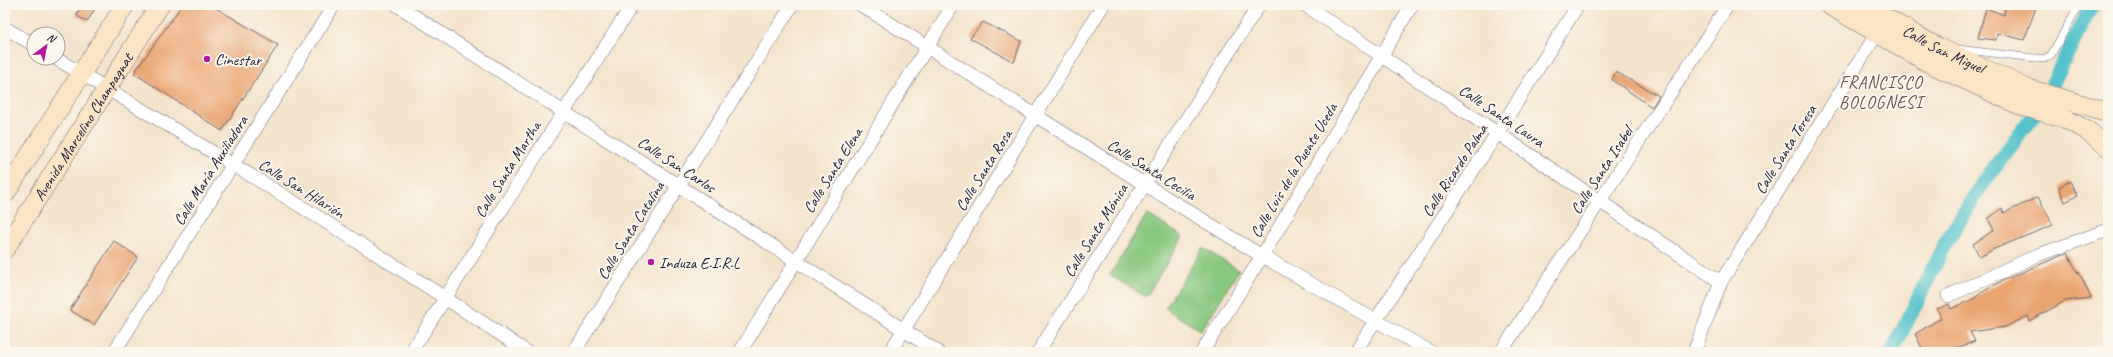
<svg xmlns="http://www.w3.org/2000/svg" width="2113" height="357" viewBox="0 0 2113 357" font-family="Caveat,sans-serif">
<style>
.green{fill:#88c87f;stroke:#55755d}
.lines{fill:none;stroke-linecap:round;stroke-linejoin:round}
.canal{stroke:#56c3cc;stroke-width:15}
.building{fill:#e9a673}
.lane-casing{stroke:#6c666e;stroke-width:8}
.street-casing{stroke:#6c666e;stroke-width:14}
.secondary-casing{stroke:#6c666e;stroke-width:20}
.lane{stroke:#fff;stroke-width:7}
.street{stroke:#fff;stroke-width:13}
.secondary{stroke:#fce5c4;stroke-width:19}
.poi-dot{fill:#b5179e;stroke:#fbf7ec;stroke-width:1.5}
.labels{text-anchor:middle;stroke-width:4;stroke-linejoin:round;paint-order:stroke}
.street-label{font-size:16px;fill:#22223b;stroke:#fbf7ec}
.poi-label{font-size:16px;fill:#22223b;stroke:#fbf7ec;text-anchor:start}
.neighbourhood-label{font-size:17px;letter-spacing:1px;fill:#68504f;stroke:#fbf7ec}
</style>
<rect width="100%" height="100%" fill="#fbf7ec"/>
<filter id="ink" filterUnits="userSpaceOnUse"><feTurbulence type="fractalNoise" baseFrequency=".025" numOctaves="2"/><feDisplacementMap in="SourceGraphic" scale="8" xChannelSelector="R" yChannelSelector="G"/><feConvolveMatrix kernelMatrix="1 2 1 2 8 2 1 2 1" color-interpolation-filters="sRGB"/></filter>
<filter id="wash" filterUnits="userSpaceOnUse"><feTurbulence type="fractalNoise" baseFrequency=".012" numOctaves="4" result="noise"/><feDisplacementMap in="SourceGraphic" scale="16" xChannelSelector="R" yChannelSelector="G"/><feGaussianBlur stdDeviation="0.9" result="paint"/><feColorMatrix in="noise" values="0 0 0 0 0 0 0 0 0 0 0 0 0 0 0 0 0 1.4 0 .05"/><feComposite in="paint" operator="in"/></filter>
<g filter="url(#wash)">
<rect width="100%" height="100%" fill="#f5e4cc"/>
<path class="green" d="M1147 214 1183 237 1146 297 1110 275Z
M1203 248 1239 270 1201 331 1165 308Z"/>
<g class="lines">
<path class="canal" d="M1892 352 1946 242 1981 186 2044 101 2091 5"/>
</g>
<g id="blocks">
<path class="building" d="M82 5H97L87 22 76 15Z
M182 5H211L278 45 222 131 134 73Z
M2006 5H2037L2024 40 1997 33 1996 40 1978 38 1986 8 2004 15Z
M983 22 1021 41 1014 62 970 38Z
M1616 72 1659 96 1652 107 1612 80Z
M2070 181 2077 196 2065 202 2059 187Z
M2038 197 2053 225 1994 249 1980 257 1973 244 1994 230 1988 219 2002 208 2004 213Z
M114 241 138 257 94 325 70 310Z
M2067 253 2078 273 2079 272 2091 298 2065 301 2030 321 2028 316 2005 327 1970 332 1975 341 1947 352H1924L1915 334 1941 318 1937 309 1949 304 1951 309 1975 298 1974 297 2002 281Z"/>
</g>
</g>
<g filter="url(#ink)">
<use href="#blocks" fill-opacity="0" stroke="#6c666e" stroke-width="1"/>
<g class="lines">
<g class="lane-casing">
<path id="lane" d="M1957 49 2044 59 2051 55 2079 5"/>
</g>
<g class="street-casing">
<path id="street" d="M397 5 938 352
M861 5 1144 184 1262 256 1431 352
M1305 5 1721 282
M5 28 34 45
M55 58C215 152 373 249 527 352
M1948 296 2038 255 2108 230
M114 352 334 5
M411 352 632 5
M574 352 792 5
M740 352 953 5
M890 352 1103 5
M1038 352 1259 5
M1202 352 1262 256 1412 5
M1355 352 1498 132 1578 5
M1501 352 1728 5
M1694 352 1721 282 1881 27"/>
</g>
<g class="secondary-casing">
<g id="secondary">
<path d="M1829 5 1929 63 2019 105 2064 118 2088 131 2108 147"/>
<path id="s1" d="M1863 5 1937 47 2026 88 2108 112"/>
<path d="M5 194 125 5"/>
<path id="s2" d="M5 249 160 5"/>
</g>
</g>
<use href="#lane" class="lane"/>
<use href="#street" class="street"/>
<use href="#secondary" class="secondary"/>
</g>
</g>
<g class="poi-dot">
<circle cx="207" cy="59" r="4"/>
<circle cx="651" cy="262" r="4"/>
</g>
<g class="labels">
<g class="street-label">
<text dy="6" stroke="none"><textPath href="#s1" startOffset="92">Calle San Miguel</textPath></text>
<text transform="translate(1502 115) rotate(34)" y="6">Calle Santa Laura</text>
<text dy="6" stroke="none"><textPath href="#s2" startOffset="145">Avenida Marcelino Champagnat</textPath></text>
<text transform="translate(1785 149) rotate(-58)" y="6">Calle Santa Teresa</text>
<text transform="translate(677 164) rotate(33)" y="6">Calle San Carlos</text>
<text transform="translate(507 169) rotate(-58)" y="6">Calle Santa Martha</text>
<text transform="translate(1152 169) rotate(32)" y="6">Calle Santa Cecilia</text>
<text transform="translate(210 170) rotate(-58)" y="6">Calle María Auxiliadora</text>
<text transform="translate(832 170) rotate(-58)" y="6">Calle Santa Elena</text>
<text transform="translate(983 170) rotate(-58)" y="6">Calle Santa Rosa</text>
<text transform="translate(1293 170) rotate(-59)" y="6">Calle Luis de la Puente Uceda</text>
<text transform="translate(1454 170) rotate(-57)" y="6">Calle Ricardo Palma</text>
<text transform="translate(1601 170) rotate(-57)" y="6">Calle Santa Isabel</text>
<text transform="translate(302 188) rotate(32)" y="6">Calle San Hilarión</text>
<text transform="translate(630 230) rotate(-58)" y="6">Calle Santa Catalina</text>
<text transform="translate(1095 230) rotate(-58)" y="6">Calle Santa Mónica</text>
</g>
<g class="poi-label">
<text x="215" y="65">Cinestar</text>
<text x="659" y="268">Induza E.I.R.L</text>
</g>
<g class="neighbourhood-label">
<text x="1881" y="88">FRANCISCO<tspan x="1881" dy="20">BOLOGNESI</tspan></text>
</g>
</g>
<rect width="2113" height="357" fill="none" stroke="#fbf7ec" stroke-width="20"/>
<g transform="translate(46 46) rotate(32)"><circle r="19" fill="#fbf7ec" stroke="#a4a2a5"/>
<path d="M0-3L7 15L0 10L-7 15Z" fill="#b5179e"/>
<text y="-6" font-size="11" font-weight="bold" text-anchor="middle" fill="#22223b">N</text>
</g>
</svg>
